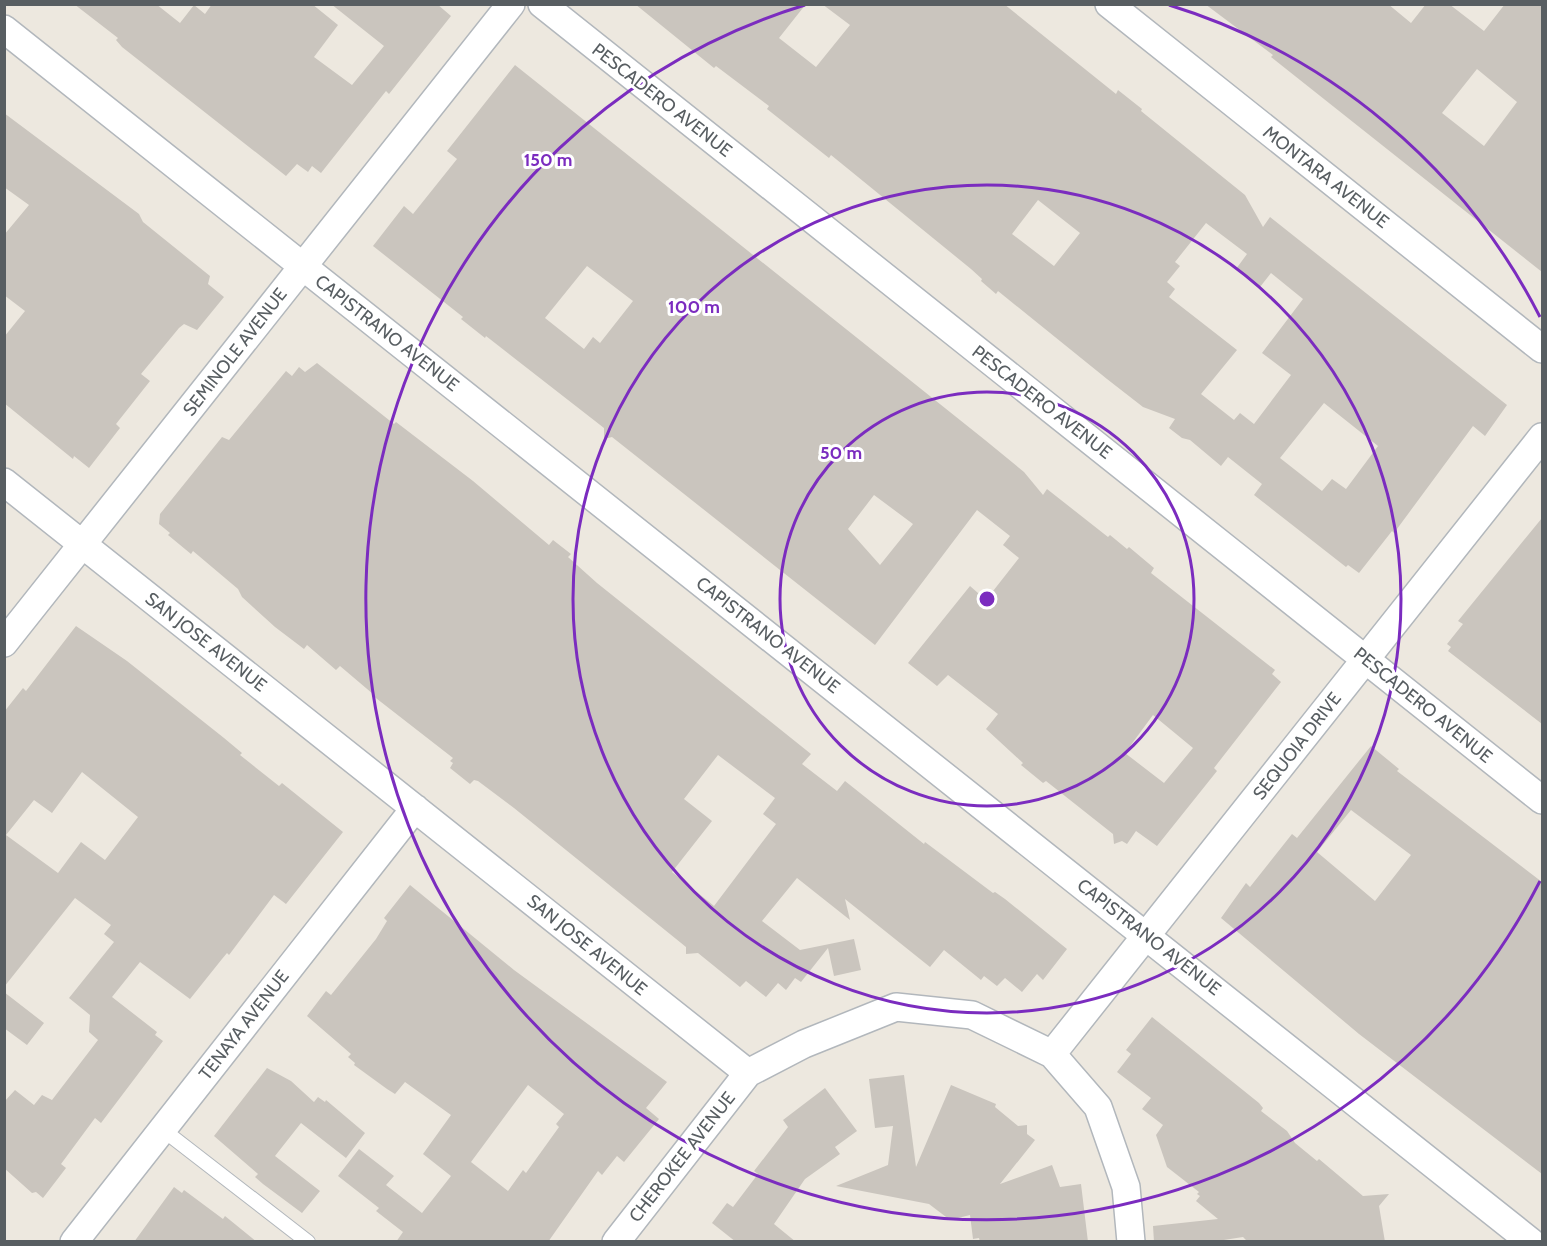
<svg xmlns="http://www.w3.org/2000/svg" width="1547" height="1246" viewBox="0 0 1547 1246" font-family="Cabin,sans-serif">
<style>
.building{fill:#cac5be;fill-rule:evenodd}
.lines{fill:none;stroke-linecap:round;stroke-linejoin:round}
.service-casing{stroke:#b2b7bc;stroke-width:16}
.minor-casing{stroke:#b2b7bc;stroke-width:30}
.service{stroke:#fff;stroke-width:14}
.minor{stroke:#fff;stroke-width:27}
.ring{fill:none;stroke:#7b2cbf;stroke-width:3}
.labels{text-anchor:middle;stroke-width:6;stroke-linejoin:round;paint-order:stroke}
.street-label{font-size:18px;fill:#585e62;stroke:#fff}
.centre{fill:#7b2cbf;stroke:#fff;stroke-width:3}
.ring-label{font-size:18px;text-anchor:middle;font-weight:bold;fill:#7b2cbf;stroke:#fff;stroke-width:6;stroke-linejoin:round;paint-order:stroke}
</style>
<rect width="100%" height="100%" fill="#ede8df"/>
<path class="building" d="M74 4H156L180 23 194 5 205 14 212 4H312L338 25 314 57 352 85 384 46 331 4H437L451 16 389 94 386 91 321 173 312 166 308 172 297 164 286 176 122 47 116 40 118 38Z
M635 4H806L779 38 816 67 850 25 822 4H1004L1116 94 1118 90 1142 109 1141 111 1245 195 1263 227 1270 217 1507 405 1485 436 1473 426 1394 533 1392 531 1359 573 1348 565 1346 567 1254 495 1262 484 1228 457 1221 466 1190 440 1182 438 1169 428 1175 419 1143 407 1107 379 998 291 996 294 981 281 982 279 971 269 831 155 829 158 767 109 769 106 716 66 714 68ZM1038 200 1080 233 1054 266 1012 234ZM1206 223 1247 254 1236 269 1260 287 1271 273 1303 299 1262 353 1291 375 1254 424 1240 413 1234 420 1201 394 1237 350 1169 297 1175 289 1167 282 1180 266 1175 262ZM1324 403 1378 446 1346 489 1332 479 1322 491 1280 458Z
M1205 4H1388L1411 23 1426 4H1449L1484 31 1505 4H1542V272L1271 57 1273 55ZM1477 69 1517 102 1484 146 1442 113Z
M515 65 985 440 1024 472 1043 495 1047 489 1108 537 1110 535 1127 549 1129 547 1154 568 1151 573 1275 670 1272 674 1281 682 1214 768 1217 771 1157 846 1136 831 1127 844 1122 841 1114 844 1113 834 1046 781 1043 783 1021 765 1023 763 986 729 998 714 948 675 937 686 908 663 970 586 986 600 1019 558 1003 545 1010 536 977 510 875 645 612 437 604 439V428L486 336 485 338 461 319 463 317 373 246 404 206 413 214 457 159 447 151ZM587 266 633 301 600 343 593 337 584 349 545 318ZM874 495 913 524 880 565 848 529ZM1153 715 1193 748 1164 783 1125 753Z
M4 113 139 214 143 222 210 276 208 284 224 297 197 330 184 324 179 328 141 374 150 381 116 424 120 428 89 468 74 456 73 459 4 403V337L25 311 4 295V235L29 205 4 187Z
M317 363 394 424 396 422 473 481 549 545 553 540 571 554 568 557 597 583 811 754 802 764 837 791 845 781 924 844 925 842 993 893 995 892 1005 899 1067 949 1043 980 1037 974 1022 992 1005 978 997 986 984 976 981 980 944 950 930 967 845 899 850 920 797 878 762 921 800 950 854 939 861 970 834 976 828 948 801 982 795 978 786 990 778 983 766 997 746 981 740 987 698 953 686 954V947L514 808 478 781 474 780 470 784 450 768 453 763 450 761 453 758 372 695 373 694 340 666 336 670 307 645 304 649 275 627 242 597 238 589 193 551 191 554 168 535 170 533 159 524 160 514 222 437 229 440 286 371 292 376 299 367 305 372ZM718 755 775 798 763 814 776 824 714 906 672 872 712 821 684 799Z
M1542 518V724L1448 651 1451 647 1447 644 1463 624 1458 621Z
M76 626 127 661 224 738 242 753 240 755 279 786 282 783 343 832 286 904 274 895 229 955 227 953 222 959 190 999 140 962 112 997 157 1032 155 1035 163 1041 101 1123 95 1118 61 1164 66 1168 43 1198 36 1192 32 1193 4 1168V1102L15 1090 34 1105 42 1095 52 1100 98 1040 89 1032 90 1015 69 998 114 942 104 934 111 925 75 898 4 987V712L23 688 26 691ZM82 772 138 817 105 860 81 842 58 873 6 835 34 800 52 813Z
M1371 746 1399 769 1397 771 1542 882V1174L1359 1034 1221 918 1246 883 1250 887 1292 834 1297 838ZM1351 810 1411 855 1375 901 1317 852Z
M410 885 514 970 667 1082 646 1108 659 1119 624 1162 617 1156 602 1175 598 1171 548 1242H396L403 1232 376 1211 379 1208 338 1176 359 1149 394 1176 386 1185 422 1213 451 1176 423 1154 451 1115 405 1082 395 1094 387 1089 354 1065 355 1063 348 1057 351 1054 307 1016 326 991 331 995 376 939 387 921 384 918ZM528 1085 564 1114 556 1124 559 1127 526 1173 523 1170 508 1191 471 1162Z
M4 992 44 1023 27 1045 4 1028Z
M1152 1017 1259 1103 1263 1108 1261 1111 1287 1131 1295 1143 1317 1161 1319 1159 1363 1196 1389 1194 1379 1206 1385 1242H1248L1243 1237 1211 1242H1154L1153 1226 1218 1219 1196 1201 1200 1196 1197 1194 1199 1192 1167 1167 1156 1135 1163 1125 1142 1109 1151 1098 1117 1072 1131 1054 1126 1050Z
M267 1068 291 1081 314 1102 318 1097 325 1102 326 1100 365 1133 346 1158 301 1123 275 1156 320 1191 302 1213 263 1184 255 1177 258 1174 214 1136Z
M904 1075 916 1167 951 1085 996 1104 995 1107 1018 1126 1027 1125V1134L1035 1140 1000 1184 1052 1165 1060 1187 1081 1184 1088 1242H980L979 1238 973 1239 970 1215 950 1220 929 1204 836 1186 888 1165 893 1126 875 1128 869 1079Z
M825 1088 857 1131 835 1147 840 1154 805 1179 774 1224 796 1242H736L712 1223 727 1203 733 1207 758 1174 754 1171 788 1127 783 1120Z
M174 1187 182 1193 184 1190 223 1219 225 1216 257 1242H134Z"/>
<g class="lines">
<g class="service-casing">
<path id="service" d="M162 1129 308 1242"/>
</g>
<g class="minor-casing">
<path id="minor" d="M542 4 1542 800
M1109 4 1542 349
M4 29 1531 1242
M4 482 748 1073
M4 643 511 4
M1052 1054 1542 437
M74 1242 415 808
M616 1242 748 1073 804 1044 896 1007 972 1015 1052 1054 1098 1107 1126 1187 1131 1242"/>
</g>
<use href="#service" class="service"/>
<use href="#minor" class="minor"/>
</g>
<g class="ring">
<circle cx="987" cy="599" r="207"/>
<circle cx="987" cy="599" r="414"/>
<path d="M1540 881A621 621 0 1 1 805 5M1169 5A621 621 0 0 1 1540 317"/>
</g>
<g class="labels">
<g class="street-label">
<text transform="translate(662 100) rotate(38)" y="6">PESCADERO AVENUE</text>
<text transform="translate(1326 177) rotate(38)" y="6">MONTARA AVENUE</text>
<text transform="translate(387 333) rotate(38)" y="6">CAPISTRANO AVENUE</text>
<text transform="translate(235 352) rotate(-52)" y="6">SEMINOLE AVENUE</text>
<text transform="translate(1042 402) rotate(38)" y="6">PESCADERO AVENUE</text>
<text transform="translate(768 635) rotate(38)" y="6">CAPISTRANO AVENUE</text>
<text transform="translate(206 642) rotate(38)" y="6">SAN JOSE AVENUE</text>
<text transform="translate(1423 705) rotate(39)" y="6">PESCADERO AVENUE</text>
<text transform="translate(1297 746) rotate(-52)" y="6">SEQUOIA DRIVE</text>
<text transform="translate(1149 937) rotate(38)" y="6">CAPISTRANO AVENUE</text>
<text transform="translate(587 945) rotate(39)" y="6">SAN JOSE AVENUE</text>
<text transform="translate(244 1025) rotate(-52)" y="6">TENAYA AVENUE</text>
<text transform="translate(682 1157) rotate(-52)" y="6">CHEROKEE AVENUE</text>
</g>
</g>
<circle cx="987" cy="599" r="9" class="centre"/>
<g class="ring-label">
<text x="548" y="166">150 m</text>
<text x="694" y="313">100 m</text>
<text x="841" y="459">50 m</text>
</g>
<rect width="1547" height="1246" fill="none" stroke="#585e62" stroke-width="12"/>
</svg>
